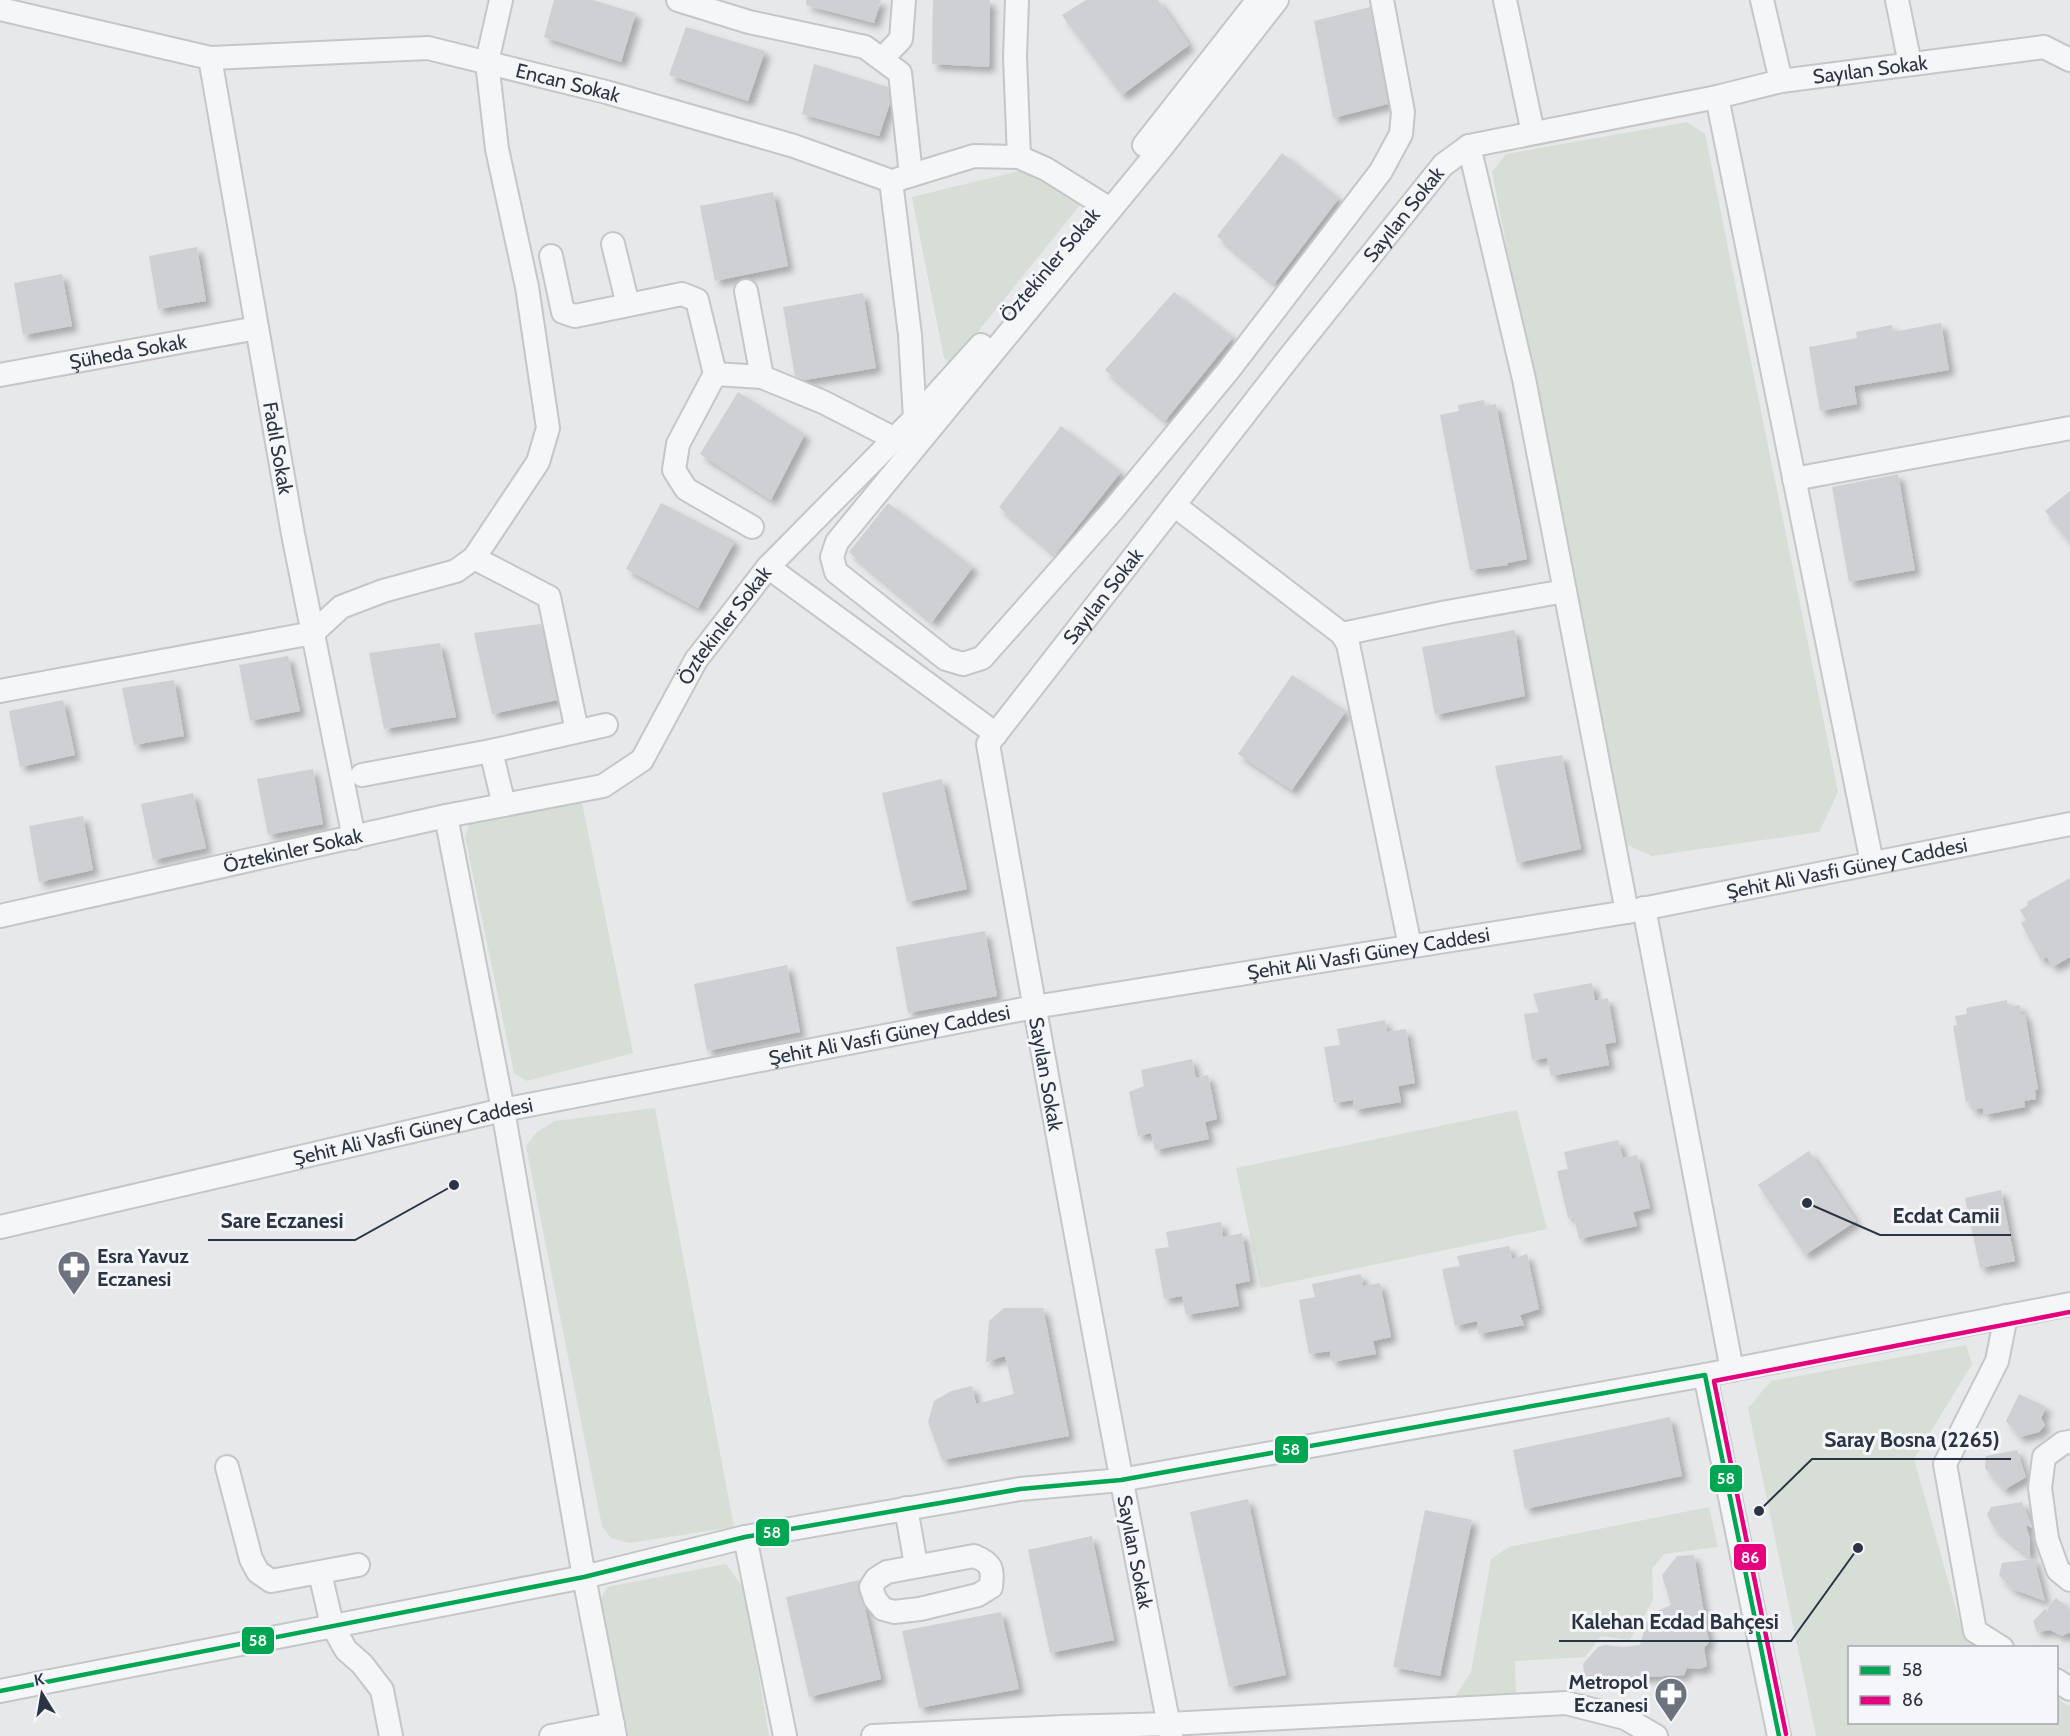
<svg xmlns="http://www.w3.org/2000/svg" width="2070" height="1736" viewBox="0 0 2070 1736" font-family="Cabin,sans-serif">
<style>
.green{fill:#d6ded6}
.building{fill:#ced0d3;filter:url(#shadow)}
.lines{fill:none;stroke-linecap:round;stroke-linejoin:round}
.minor-casing{stroke:#c4c6c8;stroke-width:26}
.minor{stroke:#f5f6f7;stroke-width:22}
.bus-1-casing{stroke:#f4f6f9;stroke-width:9}
.bus-2-casing{stroke:#f4f6f9;stroke-width:9}
.bus-1{stroke:#00a651;stroke-width:4.5}
.bus-2{stroke:#e5007d;stroke-width:4.5}
.labels{text-anchor:middle;stroke-width:6;stroke-linejoin:round;paint-order:stroke}
.street-label{font-size:20px;fill:#2b3445;stroke:#f4f6f9}
.poi-label{font-size:20px;font-weight:bold;fill:#2b3445;stroke:#f4f6f9;text-anchor:start}
.leader{fill:none;stroke:#2b3445;stroke-width:2}
.callout-dot{fill:#2b3445;stroke:#f4f6f9;stroke-width:2}
.callout-label{font-size:21px;text-anchor:middle;font-weight:bold;fill:#2b3445;stroke:#f4f6f9;stroke-width:6;stroke-linejoin:round;paint-order:stroke}
.line-badge{stroke:#f4f6f9;stroke-width:2}
.badge-label{font-size:16px;text-anchor:middle;font-weight:bold;fill:#fff}
</style>
<defs>
<filter id="shadow"><feDropShadow dx="5.5" dy="5.5" stdDeviation="3" flood-color="#0004"/></filter>
</defs>
<rect width="100%" height="100%" fill="#e6e8ea"/>
<path class="green" d="M1687 122 1705 134 1838 792 1819 832 1652 856 1623 843 1492 172 1506 154Z
M1027 169 1080 205 952 364 944 358 912 197Z
M580 793 633 1053 527 1081 514 1073 465 837 471 819Z
M655 1108 734 1527 629 1543 611 1538 602 1526 526 1146 537 1132 555 1121Z
M1517 1110 1547 1229 1261 1288 1236 1168Z
M1966 1345 1972 1364 1914 1459 1964 1637 1979 1647 1850 1648V1722H2056L2057 1698 2070 1707V1736H1816L1748 1408 1771 1381Z
M1709 1507 1718 1547 1664 1554 1652 1569 1653 1600 1630 1640 1601 1636 1585 1657 1515 1661 1516 1696 1455 1697 1471 1672 1491 1559 1509 1547Z
M726 1564 744 1589 769 1736H626L598 1605 607 1587Z"/>
<path class="building" d="M554 0H593L636 13 621 62 544 37Z
M806 0H881L874 23 806 5Z
M933 0H990L989 67 932 64Z
M1086 0H1158L1189 45 1122 95 1062 15Z
M1370 7 1388 104 1333 118 1314 21Z
M686 27 765 51 748 101 669 75Z
M814 64 888 87 890 103 879 136 802 114Z
M1282 153 1339 198 1274 284 1217 236Z
M773 192 788 266 715 281 700 206Z
M197 247 206 301 158 309 149 256Z
M62 274 72 326 23 335 14 283Z
M1174 292 1233 337 1165 421 1105 370Z
M863 293 876 368 805 380 795 376 783 307Z
M1941 323 1949 370 1854 386 1857 404 1820 411 1809 347 1857 338 1856 332 1892 325 1893 332Z
M738 392 805 434 771 500 700 454Z
M1484 400 1485 406 1496 404 1527 559 1508 563V565L1470 570 1440 415 1459 411 1458 405Z
M1061 426 1121 472 1055 555 999 507Z
M1898 474 1915 570 1849 582 1832 487Z
M2070 491V543L2045 511Z
M661 503 735 541 698 608 626 569Z
M888 503 973 567 932 622 849 552Z
M541 624 557 700 492 714 474 633Z
M1515 630 1525 696 1435 715 1422 647Z
M440 643 456 717 384 729 369 653Z
M288 656 300 711 250 721 239 665Z
M1292 675 1346 711 1292 790 1238 754Z
M174 680 184 736 134 745 122 688Z
M63 700 75 755 20 767 9 711Z
M1562 755 1581 849 1517 863 1495 766Z
M313 769 323 824 268 835 257 779Z
M942 779 967 889 907 902 882 793Z
M193 793 206 848 153 860 141 804Z
M83 816 93 870 39 882 29 826Z
M2070 878V957L2052 967 2047 957 2041 960 2021 923 2026 920 2020 910 2028 905 2027 902Z
M985 931 997 996 908 1013 896 947Z
M787 965 800 1032 707 1051 694 984Z
M1592 983 1595 1001 1608 998 1616 1042 1605 1044 1609 1065 1551 1076 1547 1058 1532 1060 1524 1014 1539 1012 1533 994Z
M2007 1000 2008 1007 2020 1005 2021 1014H2025L2038 1089 2035 1090 2036 1099 2024 1101 2025 1107 1984 1115 1983 1108 1971 1110 1970 1101 1966 1102 1953 1026 1957 1025 1955 1016 1967 1014 1966 1008Z
M1385 1020 1387 1032 1406 1029 1415 1083 1398 1086 1401 1102 1354 1110 1353 1100 1334 1103 1324 1047 1340 1045 1337 1029Z
M1192 1059 1196 1078 1208 1075 1217 1119 1205 1122 1209 1139 1155 1150 1151 1133 1138 1136 1129 1092 1144 1086 1141 1070Z
M1618 1140 1623 1158 1637 1155 1650 1208 1633 1212 1637 1226 1579 1239 1574 1217 1568 1218 1557 1171 1568 1169 1564 1152Z
M1809 1151 1856 1221 1805 1255 1758 1185Z
M2001 1190 2015 1261 1980 1268 1965 1198Z
M1221 1222 1223 1237 1242 1233 1250 1281 1235 1284 1239 1306 1186 1315 1182 1296 1164 1299 1155 1249 1169 1247 1166 1232Z
M1509 1246 1512 1259 1527 1254 1539 1309 1520 1315 1524 1325 1478 1334 1477 1321 1455 1326 1442 1269 1460 1266 1457 1256Z
M1361 1274 1363 1286 1380 1283 1391 1337 1373 1341 1376 1354 1332 1362 1330 1351 1309 1354 1299 1300 1315 1297 1312 1284Z
M1004 1308H1043L1069 1436 942 1460 928 1422 934 1401 951 1391 972 1386 976 1404 1014 1394 1005 1356 986 1362 989 1321Z
M2019 1394 2046 1407 2041 1418 2045 1425 2039 1432 2020 1437 2006 1421Z
M1670 1417 1682 1476 1525 1509 1513 1450Z
M2017 1450 2026 1477 2004 1490 1985 1468 1986 1456Z
M1248 1499 1286 1675 1229 1687 1190 1512Z
M2022 1502 2032 1526V1528L2026 1525 2030 1540V1558L1995 1529 1987 1515 1991 1507Z
M1425 1510 1472 1520 1440 1676 1393 1667Z
M1092 1536 1114 1640 1050 1653 1028 1550Z
M1694 1555 1709 1642 1704 1648 1707 1666 1700 1669 1687 1668 1684 1675 1585 1680 1583 1664 1598 1647 1605 1645 1622 1647 1640 1645 1646 1624 1655 1612 1671 1605 1662 1575 1677 1556Z
M2034 1559 2045 1601 2012 1589 1999 1575 2002 1563Z
M859 1580 858 1591 865 1608 881 1679 809 1697 786 1597Z
M2056 1598 2070 1610V1632L2062 1636 2050 1630 2037 1632 2033 1621 2046 1608 2047 1612 2049 1606Z
M1001 1612 1019 1689 919 1708 902 1631Z"/>
<g class="lines">
<g class="minor-casing">
<g id="minor">
<path d="M678 0 749 22 865 47 900 73 911 175"/>
<path d="M1017 0 1015 57 1019 157"/>
<path d="M1277 0 1162 147 837 542 832 557 836 572 946 659 963 664 982 658 1113 510 1228 371 1381 171 1401 134 1403 112 1382 0"/>
<path d="M1505 0 1533 133"/>
<path d="M1762 0 1781 81"/>
<path d="M1897 0 1910 64"/>
<path id="s1" d="M0 9 210 58 428 48 606 92 794 146 891 181 910 335 915 418"/>
<path id="s2" d="M210 58 293 534 354 838"/>
<path d="M882 59 901 39 904 0"/>
<path d="M1717 97 1872 863"/>
<path d="M1144 145 1258 0"/>
<path d="M1469 146 1524 379 1627 912"/>
<path d="M899 179 974 156 1019 157 1046 169 1102 204"/>
<path d="M613 244 628 305"/>
<path d="M551 256 563 312 575 316 682 294 697 300 715 374 678 444 674 470 686 489 752 527"/>
<path d="M746 291 762 377"/>
<path d="M715 374 762 377 823 402 895 439"/>
<path id="s3" d="M0 375 257 328"/>
<path d="M1794 479 2070 428"/>
<path d="M1174 505 1342 634 1348 644 1410 946"/>
<path d="M474 558 549 597 577 731"/>
<path d="M768 567 996 734"/>
<path d="M1342 634 1447 612 1565 591"/>
<path d="M0 691 313 633 341 607 383 591 456 571 474 558 538 462 548 428 527 287 497 149 487 62 501 0"/>
<path d="M491 751 606 725"/>
<path d="M362 775 491 751 504 805"/>
<path d="M446 816 503 1110 584 1577 615 1736"/>
<path d="M1644 908 1732 1370"/>
<path id="s4" d="M0 916 446 816 603 786 642 760 696 660 768 567 915 418 981 345"/>
<path id="s5" d="M0 1227 503 1110 1034 1007 1627 912 2070 824"/>
<path d="M1705 1375 1779 1736"/>
<path d="M2070 1442 2063 1443 2044 1457 2040 1488 2047 1539 2058 1570 2070 1580"/>
<path d="M227 1467 251 1559 258 1572 271 1581 358 1565"/>
<path d="M906 1508 916 1565"/>
<path d="M745 1537 785 1736"/>
<path d="M974 1556C992 1563 993 1568 991 1587L978 1595 920 1609 894 1612 883 1609 875 1599 871 1587 876 1579 887 1572Z"/>
<path d="M320 1573 332 1625 346 1650 362 1664 382 1690 391 1736"/>
<path d="M2002 1648 1975 1631 1945 1464 1997 1361 2006 1316"/>
<path d="M2056 1680 2070 1689"/>
<path d="M0 1691 584 1577 745 1537 1020 1489 1121 1480 1705 1375 2070 1304"/>
<path d="M551 1736 613 1724"/>
<path d="M873 1736 1062 1727 1169 1724 1566 1703 1625 1718 1656 1736"/>
<path id="s6" d="M1171 1736C1106 1406 1046 1075 988 744L1291 355 1443 165 1469 146 1717 97 1781 81 2044 47 2070 60"/>
</g>
</g>
<use href="#minor" class="minor"/>
<g class="bus-1-casing">
<path id="bus-1" d="M0 1691 584 1577 745 1537 1020 1489 1121 1480 1705 1375 1779 1736"/>
</g>
<g class="bus-2-casing">
<path id="bus-2" d="M1786 1734 1714 1381 2070 1312"/>
</g>
<use href="#bus-1" class="bus-1"/>
<use href="#bus-2" class="bus-2"/>
</g>
<defs>
<g id="pharmacy-pin" transform="scale(1.725)"><path d="M0 17L-7.5 6A9.5 9.5 0 1 1 7.5 6Z" fill="#6c737f" stroke="#f4f6f9"/><path d="M-2-6h4v4h4v4h-4v4h-4v-4h-4v-4h4Z" fill="#fff"/></g>
</defs>
<g fill-rule="evenodd">
<use href="#pharmacy-pin" x="74" y="1267"/>
<use href="#pharmacy-pin" x="1671" y="1694"/>
</g>
<g class="labels">
<g class="street-label">
<text dy="7" stroke="none"><textPath href="#s6" startOffset="2186">Sayılan Sokak</textPath></text>
<text dy="7" stroke="none"><textPath href="#s1" startOffset="578">Encan Sokak</textPath></text>
<text dy="7" stroke="none"><textPath href="#s6" startOffset="1682">Sayılan Sokak</textPath></text>
<text transform="translate(1050 265) rotate(-50)" y="7">Öztekinler Sokak</text>
<text dy="7" stroke="none"><textPath href="#s3" startOffset="130">Şüheda Sokak</textPath></text>
<text dy="7" stroke="none"><textPath href="#s2" startOffset="396">Fadıl Sokak</textPath></text>
<text dy="7" stroke="none"><textPath href="#s6" startOffset="1196">Sayılan Sokak</textPath></text>
<text dy="7" stroke="none"><textPath href="#s4" startOffset="822">Öztekinler Sokak</textPath></text>
<text dy="7" stroke="none"><textPath href="#s4" startOffset="300">Öztekinler Sokak</textPath></text>
<text dy="7" stroke="none"><textPath href="#s5" startOffset="1882">Şehit Ali Vasfi Güney Caddesi</textPath></text>
<text dy="7" stroke="none"><textPath href="#s5" startOffset="1396">Şehit Ali Vasfi Güney Caddesi</textPath></text>
<text dy="7" stroke="none"><textPath href="#s5" startOffset="910">Şehit Ali Vasfi Güney Caddesi</textPath></text>
<text transform="translate(1046 1074) rotate(80)" y="7">Sayılan Sokak</text>
<text dy="7" stroke="none"><textPath href="#s5" startOffset="424">Şehit Ali Vasfi Güney Caddesi</textPath></text>
<text transform="translate(1135 1552) rotate(79)" y="7">Sayılan Sokak</text>
</g>
<g class="poi-label">
<text x="97" y="1263">Esra Yavuz<tspan x="97" dy="23">Eczanesi</tspan></text>
<text x="1648" y="1689" text-anchor="end">Metropol<tspan x="1648" dy="23">Eczanesi</tspan></text>
</g>
</g>
<path class="leader" d="M1807 1203L1880 1235H2011M454 1185L355 1240H208M1759 1511L1812 1459H2011M1858 1548L1791 1641H1559"/>
<g class="callout-dot">
<circle cx="1807" cy="1203" r="6"/>
<circle cx="454" cy="1185" r="6"/>
<circle cx="1759" cy="1511" r="6"/>
<circle cx="1858" cy="1548" r="6"/>
</g>
<g class="callout-label">
<text x="1946" y="1223">Ecdat Camii</text>
<text x="282" y="1228">Sare Eczanesi</text>
<text x="1912" y="1447">Saray Bosna (2265)</text>
<text x="1675" y="1629">Kalehan Ecdad Bahçesi</text>
</g>
<g class="line-badge">
<rect x="1274" y="1435" width="35" height="29" rx="6" fill="#00a651"/>
<rect x="1709" y="1464" width="34" height="29" rx="6" fill="#00a651"/>
<rect x="755" y="1518" width="35" height="29" rx="6" fill="#00a651"/>
<rect x="1733" y="1543" width="34" height="28" rx="6" fill="#e5007d"/>
<rect x="241" y="1626" width="34" height="29" rx="6" fill="#00a651"/>
</g>
<g class="badge-label">
<text x="1291" y="1455">58</text>
<text x="1726" y="1484">58</text>
<text x="772" y="1538">58</text>
<text x="1750" y="1563">86</text>
<text x="258" y="1646">58</text>
</g>
<rect x="1848" y="1646" width="210" height="78" fill="#f4f6f9" stroke="#a4a8b1" stroke-width="1.5"/>
<rect x="1860" y="1666" width="30" height="9" fill="#00a651" stroke="#a4a8b1" stroke-width="1.5"/>
<text x="1902" y="1676" font-size="18" fill="#2b3445">58</text>
<rect x="1860" y="1696" width="30" height="9" fill="#e5007d" stroke="#a4a8b1" stroke-width="1.5"/>
<text x="1902" y="1706" font-size="18" fill="#2b3445">86</text>
<g transform="translate(42 1694) rotate(349)" stroke="#f4f6f9" stroke-width="4.5" paint-order="stroke">
<path d="M0-4.5L10 22L0 15L-10 22Z" fill="#2b3445"/>
<text y="-9" font-size="16" font-weight="bold" text-anchor="middle" fill="#2b3445">K</text>
</g>
</svg>
